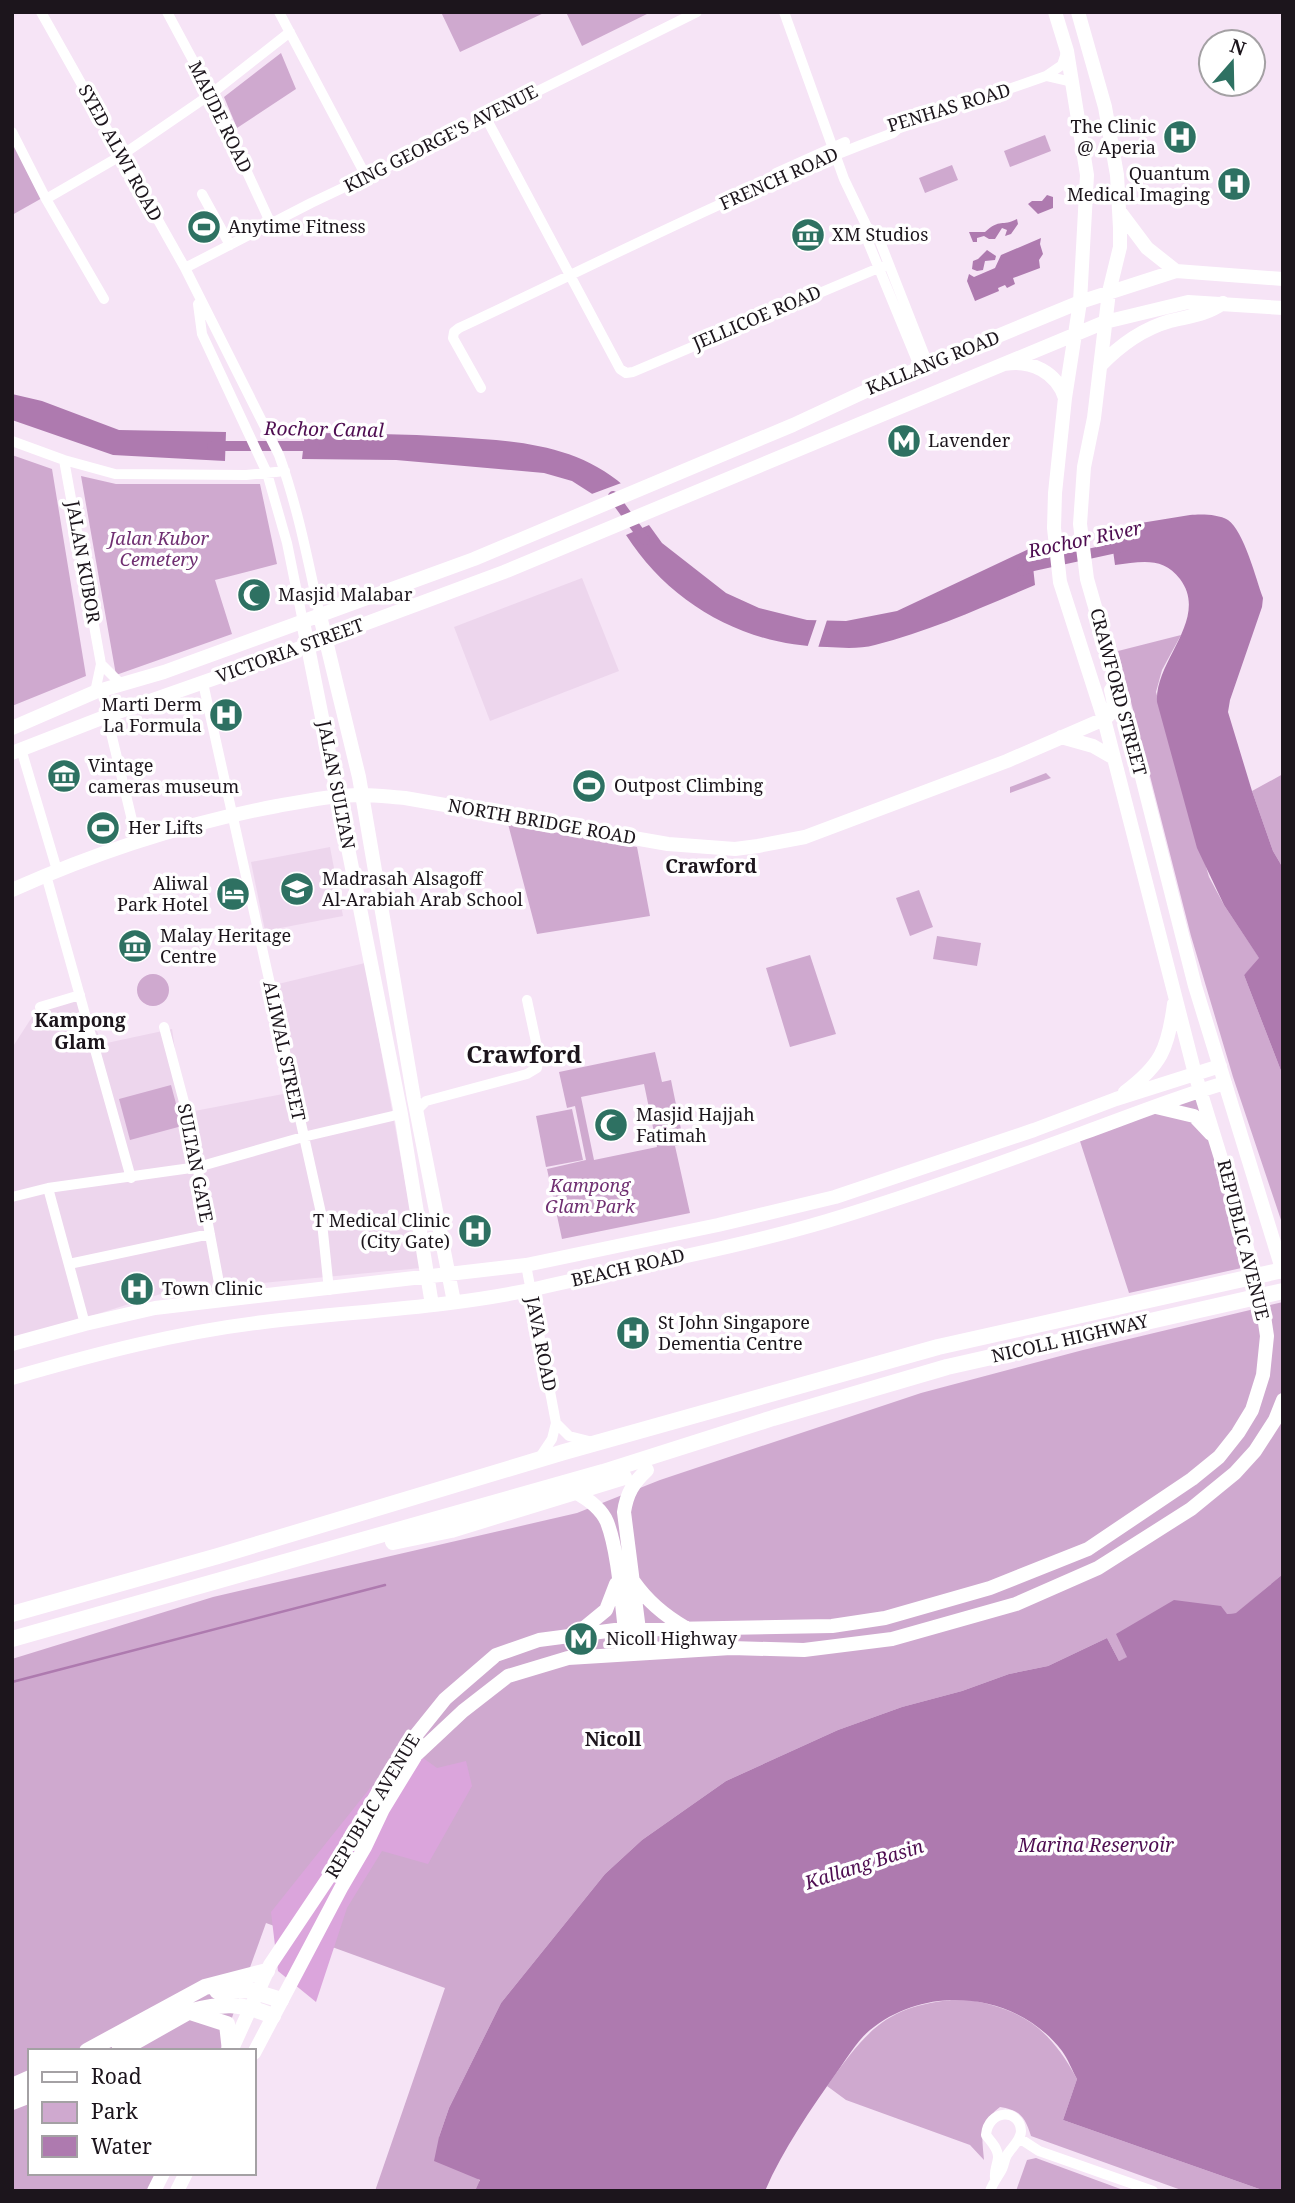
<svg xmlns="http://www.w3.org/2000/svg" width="1295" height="2203" viewBox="0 0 1295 2203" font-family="'Noto Serif',serif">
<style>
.built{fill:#edd6ed}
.green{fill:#cfa9cf;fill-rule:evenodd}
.forest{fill:#dba5dc}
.water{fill:#ae7aaf}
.pier{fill:#f6e4f6}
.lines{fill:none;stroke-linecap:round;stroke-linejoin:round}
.stream{stroke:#ae7aaf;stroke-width:2.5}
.canal{stroke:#ae7aaf;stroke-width:10}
.minor{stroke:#fff;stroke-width:10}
.major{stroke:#fff;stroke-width:14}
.highway{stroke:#fff;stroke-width:16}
.labels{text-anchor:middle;stroke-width:7;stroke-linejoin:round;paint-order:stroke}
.street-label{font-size:18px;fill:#1c151c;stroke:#fff}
.poi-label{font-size:18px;fill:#1c151c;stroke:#fff;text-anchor:start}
.park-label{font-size:18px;font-style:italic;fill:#703072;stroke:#fff}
.water-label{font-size:19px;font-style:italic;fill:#4e0d51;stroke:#fff}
.neighbourhood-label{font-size:19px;font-weight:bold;fill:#1c151c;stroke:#fff}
.district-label{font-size:24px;font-weight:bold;fill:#1c151c;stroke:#fff}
</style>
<rect width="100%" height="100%" fill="#f6e4f6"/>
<path class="built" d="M582 578 619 671 490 721 454 627Z
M330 847 343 916 265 931 251 862Z
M365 963 421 1268 167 1292 12 1341V1048L32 1017 81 990 102 1044 172 1029 184 1113 299 1091 274 985Z"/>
<path class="green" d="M441 12H546L460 52Z
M566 12H651L582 46Z
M281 53 296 89 237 128 224 97Z
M1045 135 1051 151 1010 167 1004 151Z
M12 138 44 197 12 215Z
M952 165 958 180 925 193 919 178Z
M12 455 52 469 86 676 12 706Z
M81 476 116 484H260L277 564 215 580 232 634 116 675Z
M1181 635 1162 670 1156 692 1209 877 1224 905 1260 959 1244 975 1283 1076V1226L1233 1077 1191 936 1118 651Z
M1046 773 1051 778 1010 793V787Z
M1283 774V868L1273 851 1252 791Z
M508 824 637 847 650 916 537 934Z
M919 890 933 927 910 936 896 898Z
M937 936 981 943 977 966 933 959Z
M810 955 836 1034 790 1047 766 968Z
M137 990a16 16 0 1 1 32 0a16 16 0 1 1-32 0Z
M655 1052 662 1082 671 1080 684 1144 675 1146 690 1213 562 1239 547 1169 586 1160 575 1106 567 1108 559 1072ZM644 1084 657 1147 594 1160 581 1097Z
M171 1085 182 1126 130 1140 119 1099Z
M1201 1090 1246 1267 1129 1293 1078 1135Z
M572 1109 583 1160 546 1167 536 1116Z
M1283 1302V1574L1237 1613 1227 1614 1119 1661 1107 1638 1048 1666 1009 1674 962 1691 902 1707 838 1730 726 1781 642 1840 605 1874 501 2003 449 2108 439 2137 480 2181 475 2191H375L445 1988 266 1923 220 2051H30V2173H168L153 2191H12V1659L213 1597 577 1513 660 1480 921 1393 1083 1350Z
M963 1999C1021 2008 1049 2027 1077 2079L1063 2120 1265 2191H1184L1031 2136C1025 2117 1020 2110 1000 2107 978 2124 982 2135 984 2160L970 2145 846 2100 827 2086C869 2027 888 2004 963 1999Z
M1036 2158 1126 2191H1016L1027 2160Z"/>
<path class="forest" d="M419 1755 437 1768 466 1761 472 1786 428 1864 382 1851 347 1908 316 2002 278 1971 271 1912 370 1788Z"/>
<path class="water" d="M1047 195 1053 197V208L1038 214 1028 204 1032 201H1042Z
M1017 219 1018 224 1011 234 1005 236 1007 230 1002 228 995 239H989L984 236 977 238V242H973L969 232H985C1000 218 1002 227 1017 219Z
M1041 238 1040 244 1043 254 1039 260 1040 268 1013 278 1015 284 1007 288 1005 285 998 288 999 291 975 301 967 281 969 274 974 277 995 268 1001 255Z
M987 250 996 256 995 260 985 261 983 270 977 271 972 269 973 261 978 259Z
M12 394 42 401 119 430 226 432 225 461 113 455 12 420Z
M305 433C355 433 404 434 454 437 515 441 576 444 624 486L597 497 572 481 544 473 396 460 302 459Z
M1190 515C1201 514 1218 514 1228 520 1244 531 1256 579 1263 598L1262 607 1230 700 1228 712 1252 791 1273 851 1283 868V1076L1244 975 1259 958 1224 905 1197 848 1157 702C1154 661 1210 619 1180 579 1163 556 1140 562 1115 565L1110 528Z
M649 525 662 543 726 593 759 608 807 620 846 621 897 611 1031 548 1035 585C983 607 930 631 875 645 860 649 843 648 827 647 745 646 670 604 626 535Z
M1283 1574V2191H1265L1063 2120 1077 2079C1072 2070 1068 2059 1062 2051 1017 1992 927 1983 870 2030 857 2041 847 2058 837 2072 811 2109 783 2149 765 2191H475L480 2180 434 2161 439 2137 449 2108 501 2003 605 1874 642 1840 726 1781 838 1730 902 1707 962 1691 1009 1674 1048 1666 1107 1638 1119 1661 1127 1657 1116 1634 1174 1600 1221 1606 1227 1614 1236 1613Z"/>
<path class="pier" d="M624 482 627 488 597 501 589 495Z
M818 616 828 617 817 651H806Z"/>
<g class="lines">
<path class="stream" d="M12 1682 385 1585"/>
<path class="canal" d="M212 446H315
M613 496 645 540
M1022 571 1033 566 1125 546"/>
<path class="minor" d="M41 12 185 268 279 455C298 508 308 561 320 616
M167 12 211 94 271 224
M279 12 367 178
M784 12 844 179 867 227 877 234 928 364
M1046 76 1072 82
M486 118 620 369 626 373 633 372 888 264
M893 126 900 127 1046 76 1062 65 1066 53
M12 132 46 199 104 299
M776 173 845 142
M202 194 230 245
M46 199 122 155 211 94 290 32
M867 227 866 237 920 368
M185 268 311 203 465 130 538 91 697 12
M198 304 202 334 267 473 287 543 303 622
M481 388 453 338 454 332 459 328C603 261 744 187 893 133L900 127
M12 441 64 460 115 474 246 475 285 471
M64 460 101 664 95 692
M101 664 121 684
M203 683 321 1213 329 1290
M107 716 137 841
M21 749 57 870
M46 875 131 1178
M40 1007 80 995
M164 1027 188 1117 222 1299
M416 1111 426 1101 527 1074 537 1068 539 1056 527 1000
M48 1188 85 1324
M12 1197 48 1188 198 1167 303 1137 401 1114
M69 1264 210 1234
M526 1265 556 1423 552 1439 538 1460
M556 1423 569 1436 593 1442
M1019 2138 1039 2151 1153 2191
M990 2191C993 2183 997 2178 1001 2171 1004 2167 1004 2160 1007 2155 1011 2148 1021 2140 1021 2131 1020 2108 988 2109 986 2135 991 2142 999 2149 998 2158 997 2166 994 2170 995 2178"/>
<path class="major" d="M1078 12 1105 107 1117 175 1120 228V247L1109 292 1094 418 1084 467 1080 524 1087 579 1127 718 1195 986 1283 1272
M1120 212 1147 248 1176 271
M1005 364C1031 359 1057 373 1065 398
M1100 366C1120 345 1142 329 1170 321 1190 316 1206 315 1223 303
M320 616 359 777 414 1099 454 1302
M303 622 401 1114 432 1305
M12 728 95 692 164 672 474 559 793 425 879 385 1080 302 1176 271 1283 279
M1061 737 1093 746 1114 758
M12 753 107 716 281 655 504 572 1105 322 1188 302 1283 308
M12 890C97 852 186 823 277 806 305 801 334 795 362 795 376 795 391 797 405 798L668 844 735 849 758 846 805 837 1007 761 1104 719C1117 711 1114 703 1111 690
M1125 1092C1161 1065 1168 1049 1174 1004
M1156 1107 1194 1116 1211 1134
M12 1344 85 1324 155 1308 526 1265 718 1225 835 1197 1034 1130 1116 1099 1220 1066
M12 1378C95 1354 178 1332 264 1322 355 1311 448 1308 539 1288 634 1266 732 1249 827 1221 913 1195 998 1164 1083 1133 1130 1116 1177 1097 1225 1083
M575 1492C588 1499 601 1508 607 1522 620 1556 622 1616 628 1654
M634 1582C648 1602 665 1616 686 1628
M578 1633 606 1610 616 1584
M640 1638 624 1512C627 1493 633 1483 647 1470
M231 2051 270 1965 337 1865 377 1794 404 1750 445 1699 496 1655 539 1640 615 1630 832 1626 885 1618 990 1588 1088 1549 1192 1479 1219 1457 1238 1433 1252 1410 1263 1375 1267 1336 1264 1316 1240 1220 1195 1074 1104 719 1060 582 1054 528 1055 493 1065 398 1080 302 1087 175 1067 51 1055 12
M254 2053 341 1888 365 1847 383 1809 416 1755 463 1711 508 1676 568 1658 731 1648 804 1650 892 1639 1016 1604 1098 1568 1191 1509 1235 1473 1255 1451 1275 1420 1283 1400
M154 2191 163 2173
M177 2191 186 2173"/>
<path class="highway" d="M393 1542 451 1530 624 1477
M12 1614 218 1556 564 1452 938 1347 1283 1270
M12 1639 603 1472 773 1418 947 1367 1283 1291
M217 1991 249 1990 281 2000
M193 2013 227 2024 230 2051
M87 2051 205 1987 267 1971
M119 2051 188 2012C223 2003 239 2002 273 2016
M12 2086 30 2078
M12 2102 30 2095"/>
</g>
<defs>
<g id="hospital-disc" transform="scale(1.75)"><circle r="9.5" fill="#2e7162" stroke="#fff"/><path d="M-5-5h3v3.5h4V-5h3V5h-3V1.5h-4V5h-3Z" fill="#fff"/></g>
<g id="stadium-disc" transform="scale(1.75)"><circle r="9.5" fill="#2e7162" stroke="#fff"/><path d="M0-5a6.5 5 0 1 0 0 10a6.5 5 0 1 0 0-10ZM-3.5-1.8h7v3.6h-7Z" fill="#fff"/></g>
<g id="museum-disc" transform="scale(1.75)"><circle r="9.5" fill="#2e7162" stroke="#fff"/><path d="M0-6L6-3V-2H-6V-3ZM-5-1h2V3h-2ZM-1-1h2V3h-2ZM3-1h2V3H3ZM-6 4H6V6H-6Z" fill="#fff"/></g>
<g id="metro-disc" transform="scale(1.75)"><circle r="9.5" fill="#2e7162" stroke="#fff"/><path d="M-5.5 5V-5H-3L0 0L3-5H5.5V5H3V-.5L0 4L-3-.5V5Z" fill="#fff"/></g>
<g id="mosque-disc" transform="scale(1.75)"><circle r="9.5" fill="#2e7162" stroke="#fff"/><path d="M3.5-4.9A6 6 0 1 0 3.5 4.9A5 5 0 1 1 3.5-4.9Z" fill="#fff"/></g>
<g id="university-disc" transform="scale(1.75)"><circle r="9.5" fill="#2e7162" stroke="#fff"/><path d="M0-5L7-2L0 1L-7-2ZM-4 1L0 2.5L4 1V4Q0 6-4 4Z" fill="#fff"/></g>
<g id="hotel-disc" transform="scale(1.75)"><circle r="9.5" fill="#2e7162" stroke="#fff"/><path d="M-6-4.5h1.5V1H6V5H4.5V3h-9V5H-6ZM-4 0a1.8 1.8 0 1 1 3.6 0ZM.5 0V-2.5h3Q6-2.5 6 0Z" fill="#fff"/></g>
</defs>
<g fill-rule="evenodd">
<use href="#hospital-disc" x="1180" y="137"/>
<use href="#hospital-disc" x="1234" y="184"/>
<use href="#stadium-disc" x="204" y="227"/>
<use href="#museum-disc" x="808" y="235"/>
<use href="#metro-disc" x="904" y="441"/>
<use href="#mosque-disc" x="254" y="595"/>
<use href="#hospital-disc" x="226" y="715"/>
<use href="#museum-disc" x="64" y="776"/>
<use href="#stadium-disc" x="589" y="786"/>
<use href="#stadium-disc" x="103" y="828"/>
<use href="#university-disc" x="297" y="889"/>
<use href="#hotel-disc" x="233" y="894"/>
<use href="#museum-disc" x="135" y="946"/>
<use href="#mosque-disc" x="611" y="1125"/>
<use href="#hospital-disc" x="475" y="1231"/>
<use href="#hospital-disc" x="137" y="1289"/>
<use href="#hospital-disc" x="633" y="1333"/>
<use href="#metro-disc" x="581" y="1639"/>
</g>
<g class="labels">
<g class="street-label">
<text transform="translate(949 108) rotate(-17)" y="6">PENHAS ROAD</text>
<text transform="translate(220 117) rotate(64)" y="6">MAUDE ROAD</text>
<text transform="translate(441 139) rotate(-27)" y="6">KING GEORGE'S AVENUE</text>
<text transform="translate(120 153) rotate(61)" y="6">SYED ALWI ROAD</text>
<text transform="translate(779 179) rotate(-24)" y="6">FRENCH ROAD</text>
<text transform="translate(757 318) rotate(-23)" y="6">JELLICOE ROAD</text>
<text transform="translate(933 363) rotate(-22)" y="6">KALLANG ROAD</text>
<text transform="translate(83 562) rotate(80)" y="6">JALAN KUBOR</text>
<text transform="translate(290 651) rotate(-20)" y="6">VICTORIA STREET</text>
<text transform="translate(1118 692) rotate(75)" y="6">CRAWFORD STREET</text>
<text transform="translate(336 785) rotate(79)" y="6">JALAN SULTAN</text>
<text transform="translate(542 822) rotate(10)" y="6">NORTH BRIDGE ROAD</text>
<text transform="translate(284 1051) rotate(78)" y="6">ALIWAL STREET</text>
<text transform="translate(195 1163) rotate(79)" y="6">SULTAN GATE</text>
<text transform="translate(1243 1240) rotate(76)" y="6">REPUBLIC AVENUE</text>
<text transform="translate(628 1268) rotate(-13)" y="6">BEACH ROAD</text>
<text transform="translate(1070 1339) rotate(-13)" y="6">NICOLL HIGHWAY</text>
<text transform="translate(541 1344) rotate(79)" y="6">JAVA ROAD</text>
<text transform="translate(373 1806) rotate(-59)" y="6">REPUBLIC AVENUE</text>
</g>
<g class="poi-label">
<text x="1156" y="133" text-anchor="end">The Clinic<tspan x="1156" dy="21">@ Aperia</tspan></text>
<text x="1210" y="180" text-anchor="end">Quantum<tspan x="1210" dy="21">Medical Imaging</tspan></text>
<text x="228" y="233">Anytime Fitness</text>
<text x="832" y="241">XM Studios</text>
<text x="928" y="447">Lavender</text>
<text x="278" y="601">Masjid Malabar</text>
<text x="202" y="711" text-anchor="end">Marti Derm<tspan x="202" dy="21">La Formula</tspan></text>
<text x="88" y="772">Vintage<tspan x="88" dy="21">cameras museum</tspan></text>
<text x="614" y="792">Outpost Climbing</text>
<text x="128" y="834">Her Lifts</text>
<text x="322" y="885">Madrasah Alsagoff<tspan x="322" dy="21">Al-Arabiah Arab School</tspan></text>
<text x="208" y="890" text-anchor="end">Aliwal<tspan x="208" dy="21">Park Hotel</tspan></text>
<text x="160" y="942">Malay Heritage<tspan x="160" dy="21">Centre</tspan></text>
<text x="636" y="1121">Masjid Hajjah<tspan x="636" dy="21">Fatimah</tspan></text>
<text x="450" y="1227" text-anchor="end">T Medical Clinic<tspan x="450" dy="21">(City Gate)</tspan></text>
<text x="162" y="1295">Town Clinic</text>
<text x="658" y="1329">St John Singapore<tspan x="658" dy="21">Dementia Centre</tspan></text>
<text x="606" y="1645">Nicoll Highway</text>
</g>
<g class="park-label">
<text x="159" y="545">Jalan Kubor<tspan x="159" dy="21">Cemetery</tspan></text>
<text x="590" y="1192">Kampong<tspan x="590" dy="21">Glam Park</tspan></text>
</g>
<g class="water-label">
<text transform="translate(324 429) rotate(1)" y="7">Rochor Canal</text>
<text transform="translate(1085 539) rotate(-12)" y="7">Rochor River</text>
<text x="1096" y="1852">Marina Reservoir</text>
<text transform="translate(864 1864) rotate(-18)" y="7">Kallang Basin</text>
</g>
<g class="neighbourhood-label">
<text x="711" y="873">Crawford</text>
<text x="80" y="1027">Kampong<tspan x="80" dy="22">Glam</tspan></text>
<text x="613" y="1746">Nicoll</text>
</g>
<g class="district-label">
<text x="524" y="1063">Crawford</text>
</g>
</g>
<rect width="1295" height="2203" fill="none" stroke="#1c151c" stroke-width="28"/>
<rect x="28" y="2049" width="228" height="126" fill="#ffffff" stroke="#a4a1a4" stroke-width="2"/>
<rect x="42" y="2072" width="35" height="10" fill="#ffffff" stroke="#a4a1a4" stroke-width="2"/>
<text x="91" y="2084" font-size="21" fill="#1c151c">Road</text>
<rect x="42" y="2102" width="35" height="21" fill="#cfa9cf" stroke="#a4a1a4" stroke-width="2"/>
<text x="91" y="2119" font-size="21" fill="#1c151c">Park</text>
<rect x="42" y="2136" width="35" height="21" fill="#ae7aaf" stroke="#a4a1a4" stroke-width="2"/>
<text x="91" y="2154" font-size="21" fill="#1c151c">Water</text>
<g transform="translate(1232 63) rotate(20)"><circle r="33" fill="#ffffff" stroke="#a4a1a4" stroke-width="2"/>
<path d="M0-5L12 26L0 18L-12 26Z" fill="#2e7162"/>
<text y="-10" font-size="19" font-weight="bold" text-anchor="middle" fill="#1c151c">N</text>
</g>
</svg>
